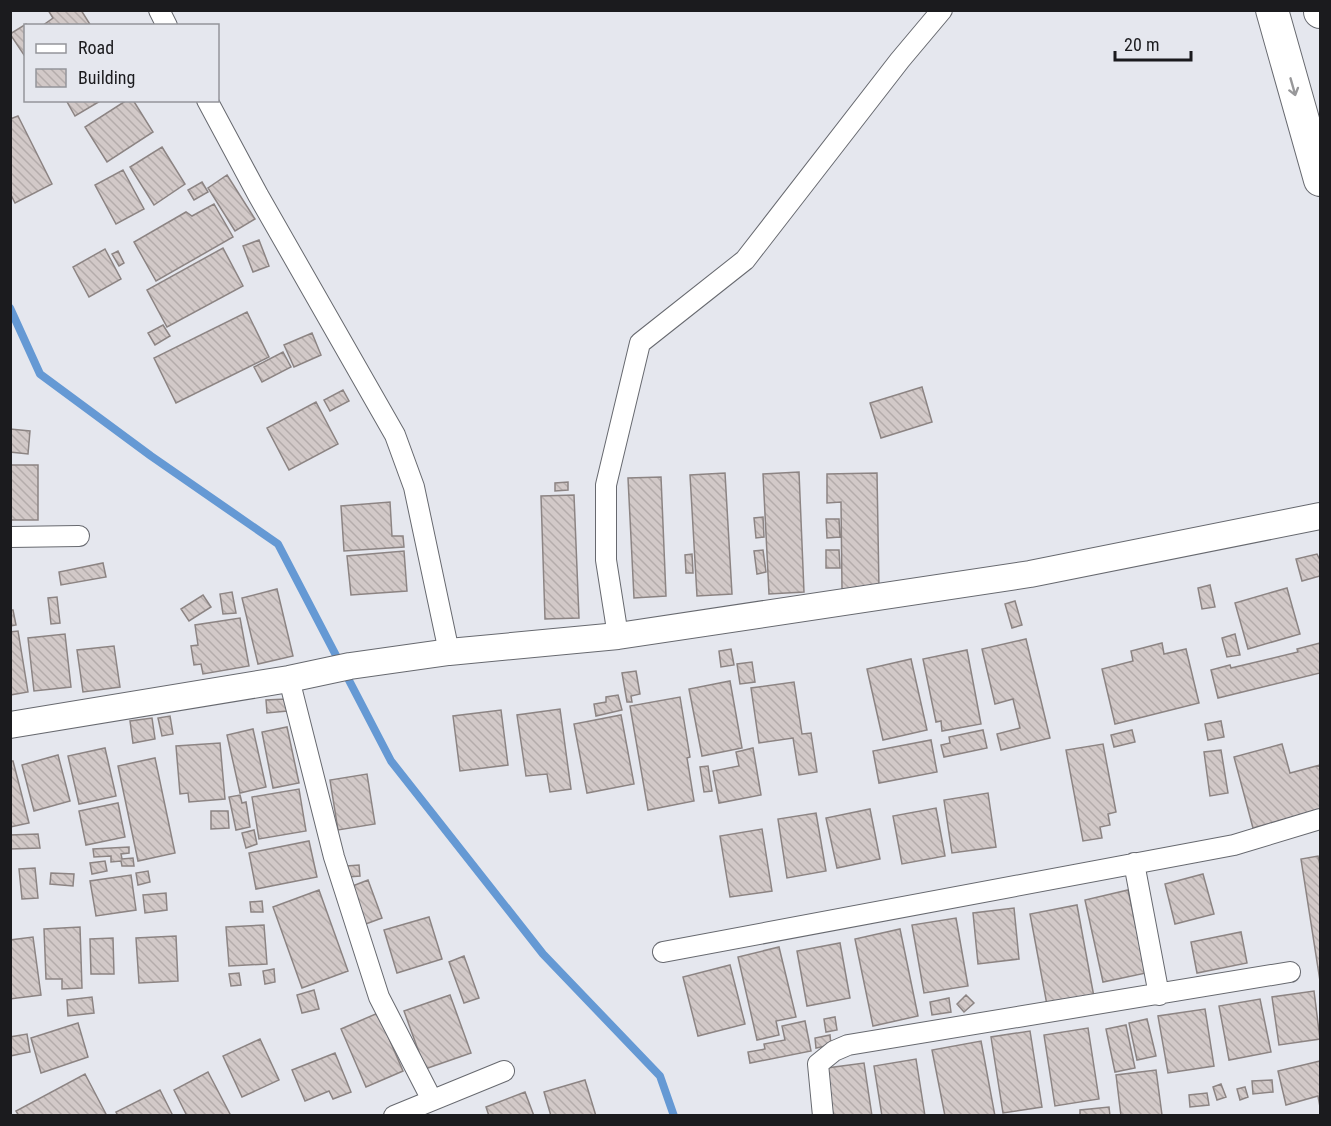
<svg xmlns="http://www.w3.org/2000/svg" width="1331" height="1126" viewBox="0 0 1331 1126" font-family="'Roboto Condensed',sans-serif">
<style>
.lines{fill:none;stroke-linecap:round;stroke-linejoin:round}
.stream{stroke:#6599d4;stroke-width:8}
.building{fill:url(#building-back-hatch);stroke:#8c8483;stroke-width:1.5}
.minor-casing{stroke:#67696f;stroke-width:22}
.tertiary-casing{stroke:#67696f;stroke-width:28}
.primary-casing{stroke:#67696f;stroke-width:34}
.minor{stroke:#fff;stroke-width:20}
.tertiary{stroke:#fff;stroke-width:26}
.primary{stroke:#fff;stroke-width:32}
.oneway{stroke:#98989a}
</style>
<defs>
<pattern id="building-back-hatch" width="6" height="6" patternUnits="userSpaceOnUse" patternTransform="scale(1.5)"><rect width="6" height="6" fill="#d2c9c8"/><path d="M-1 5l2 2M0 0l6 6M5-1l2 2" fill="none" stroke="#b4acab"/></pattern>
</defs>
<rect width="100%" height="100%" fill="#e5e7ee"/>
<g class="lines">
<path class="stream" d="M10 308 40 374 151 456 278 544 391 761 543 954 660 1076 674 1116"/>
</g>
<path class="building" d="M48 10H81L91 26H42L53 18Z
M26 24 27 26 26 58 10 34Z
M66 100H102L75 116Z
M127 100H133L153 132 107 162 85 127Z
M18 116 52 184 15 203 10 193V119Z
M162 147 185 184 154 205 130 167Z
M123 170 144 209 116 224 95 185Z
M227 175 255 219 235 231 208 188Z
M202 182 208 192 194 200 188 190Z
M214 204 233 237 156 281 134 242 186 212 192 216Z
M259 240 269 266 253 272 243 246Z
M223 248 243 286 167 327 147 290Z
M105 249 121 279 89 297 73 267Z
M118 251 124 263 119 266 112 254Z
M247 312 269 357 176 403 154 358Z
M163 325 170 336 155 345 148 333Z
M312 333 321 355 294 367 284 345Z
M283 352 291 367 262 382 254 367Z
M922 387 932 422 881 438 870 403Z
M343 390 349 401 330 411 324 400Z
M316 402 338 444 289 470 267 428Z
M10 429 30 431 28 454 10 452Z
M10 465H38V520H10Z
M799 472 804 592 769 594 763 474Z
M725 473 732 594 697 596 690 475Z
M877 473 879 589H842L841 502 827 503V474Z
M661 477 666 596 634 598 628 478Z
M568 482V490L555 491V483Z
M574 495 579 618 545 619 541 496Z
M390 502 392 536H403L404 547 344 551 341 506Z
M763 517 764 537 756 538 754 518Z
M826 519H839L840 537 827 538Z
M763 550 766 572 757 574 754 551Z
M826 550H839L840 568H826Z
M404 551 407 591 351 595 347 556Z
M692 554 693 573H686L685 555Z
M1317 554 1319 558 1320 557V576L1302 581 1296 559Z
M103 563 106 577 61 585 59 572Z
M1210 585 1215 607 1202 609 1198 588Z
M1287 588 1300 634 1248 649 1235 603Z
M277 589 293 656 258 664 242 598Z
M232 592 236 613 223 614 220 594Z
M203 595 211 607 189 621 181 609Z
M57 597 60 623 51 624 48 598Z
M1015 601 1022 625 1012 628 1005 604Z
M10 610H13L16 625 10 626Z
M240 618 249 666 203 674 201 664 194 665 191 646 198 645 195 625Z
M18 631 28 692 10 695V632Z
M65 634 71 687 34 691 28 638Z
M1235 634 1240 655 1227 657 1222 638Z
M1026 639 1050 738 1001 750 997 734 1020 728 1013 699 995 704 982 649Z
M1162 643 1164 654 1186 649 1199 703 1115 724 1102 669 1133 661 1131 651Z
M1320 643V673L1218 698 1211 670 1230 665 1231 668 1298 652 1297 649Z
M114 646 120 687 83 692 77 650Z
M731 649 734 665 721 667 719 651Z
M967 650 981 724 942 731 941 721 936 722 923 659Z
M911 659 927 730 883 740 867 669Z
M752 662 755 682 740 684 737 664Z
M636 671 640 694 631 696 632 702H627L622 673Z
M730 681 742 748 702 756 689 689Z
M794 682 802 734 811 733 817 772 799 775 793 738 759 743 751 688Z
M618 695 622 710 596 716 594 704 606 702V697Z
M680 697 690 757 687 758 694 801 648 810 630 706Z
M286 699 287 711 267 713 266 700Z
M560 709 571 789 550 792 547 774 526 776 517 715Z
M501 710 508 765 460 771 453 716Z
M621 715 634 784 587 793 574 724Z
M170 716 173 734 162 736 158 718Z
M152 718 155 739 133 743 130 721Z
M1221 721 1224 737 1208 740 1205 724Z
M287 727 299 783 273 788 262 732Z
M253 729 266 787 240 793 227 735Z
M983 730 987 748 944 757 941 745 950 743 949 737Z
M1132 730 1135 742 1114 747 1111 735Z
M931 740 937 772 879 783 873 751Z
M220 743 225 799 189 802 188 793 180 794 176 746Z
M1103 744 1116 812 1108 814 1110 825 1100 827 1102 838 1083 841 1066 750Z
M1282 744 1290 773 1320 765V810L1253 828 1234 757Z
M105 748 116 796 79 804 68 756Z
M753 748 761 795 719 803 713 771 739 766 736 752Z
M1221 750 1228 793 1210 796 1204 752Z
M58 755 70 801 34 811 22 765Z
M155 758 175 853 138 861 118 766Z
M10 761H13L29 823 10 827Z
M708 766 712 791 704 792 700 767Z
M367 774 375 824 338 830 330 780Z
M299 789 306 831 259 839 252 797Z
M988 793 996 847 952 853 944 800Z
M240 795 242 803 246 802 250 827 236 830 229 797Z
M118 803 125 837 86 845 79 811Z
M936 808 945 856 902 864 893 816Z
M870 809 880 859 837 868 826 818Z
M211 811H228L229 828 211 829Z
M816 813 826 871 787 878 778 819Z
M762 829 772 891 730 897 720 836Z
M254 830 257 844 246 848 242 833Z
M38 834 40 848 10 849V835Z
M309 841 317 877 256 889 249 853Z
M129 847V853L121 854 122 859 133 858 134 866H122L121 861 111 862V856L94 857 93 849Z
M1318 856 1320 865V981L1301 859Z
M105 861 107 871 92 874 90 863Z
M359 865 360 876 348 877 347 866Z
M35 868 38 898 22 899 19 869Z
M148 871 150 882 138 885 136 873Z
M51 873 74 874 73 886 50 884Z
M1203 874 1214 914 1175 924 1165 884Z
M131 875 136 910 96 916 90 881Z
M368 880 382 918 363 925 350 887Z
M319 890 348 971 302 988 273 907Z
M1128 890 1146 973 1103 982 1085 900Z
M166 893 167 910 145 913 143 895Z
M262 901 263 912H251L250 902Z
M1077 905 1094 997 1047 1005 1030 914Z
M1014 908 1019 959 978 964 973 913Z
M429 917 442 959 397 973 384 930Z
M956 918 968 986 924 993 912 925Z
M264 925 267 964 229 966 226 927Z
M80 927 82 988 62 989V979H46L44 929Z
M900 929 918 1016 873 1026 855 939Z
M1241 932 1247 963 1197 973 1191 942Z
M176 936 178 981 139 983 136 938Z
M33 937 41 995 10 999V940Z
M113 938 114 974H91L90 939Z
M840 943 850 998 807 1006 797 951Z
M779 947 796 1017 776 1021 779 1035 757 1040 738 957Z
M464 956 479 998 464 1003 449 962Z
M730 965 745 1024 698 1036 683 977Z
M274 969 275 982 265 984 263 971Z
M239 973 241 985 231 986 229 974Z
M314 990 319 1009 302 1013 297 995Z
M1314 991 1320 1039 1279 1045 1272 997Z
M450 995 471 1053 425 1069 404 1011Z
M966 995 974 1003 964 1012 957 1004Z
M92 997 94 1013 68 1016 67 1000Z
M949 998 951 1012 932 1015 930 1002Z
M1260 999 1271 1052 1229 1060 1219 1006Z
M1205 1009 1214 1066 1168 1073 1158 1016Z
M378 1013 403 1071 366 1087 341 1029Z
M835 1017 837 1030 826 1032 824 1019Z
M1147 1019 1156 1056 1137 1060 1129 1023Z
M805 1021 811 1051 750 1063 748 1052 765 1049 764 1044 785 1040 782 1026Z
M78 1023 88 1057 41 1073 31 1038Z
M1126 1025 1135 1068 1115 1072 1106 1029Z
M1088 1028 1099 1099 1055 1106 1044 1035Z
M1030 1031 1042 1107 1003 1113 991 1037Z
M27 1034 30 1052 10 1056V1037Z
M830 1035 831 1045 816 1048 815 1038Z
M260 1039 279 1080 242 1097 223 1056Z
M981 1041 995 1116H945L932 1050Z
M335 1053 351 1092 333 1099 329 1091 305 1101 292 1070Z
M916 1059 925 1116H882L874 1066Z
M1320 1061V1107L1318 1096 1286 1105 1278 1071Z
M864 1063 872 1116H833L827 1068Z
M1156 1070 1162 1115 1121 1116 1116 1075Z
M208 1072 231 1116H187L174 1090Z
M85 1074 107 1116H19L16 1111Z
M585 1080 596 1116H551L544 1092Z
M1272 1080 1273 1092 1253 1094 1252 1081Z
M1221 1084 1226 1097 1217 1100 1213 1087Z
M1245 1087 1248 1097 1240 1100 1237 1089Z
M160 1090 173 1116H118L116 1112Z
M525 1092 534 1116H489L486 1107Z
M1207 1093 1209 1105 1190 1107 1189 1095Z
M1109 1107 1110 1116H1080V1110Z"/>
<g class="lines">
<g class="minor-casing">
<path id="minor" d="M159 10 167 26
M207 100 258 195 395 435 414 487 449 652
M10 537 79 536
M618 636 606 560V485L640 343 745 260 900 60 942 10
M289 679 334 857 379 997 432 1100
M1134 863 1159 995
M663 952 1234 845 1320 819
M394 1116 504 1071
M823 1116 818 1064 834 1051 848 1045 1290 972"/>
</g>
<g class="tertiary-casing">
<path id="tertiary" d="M10 725 289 679 350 666 449 652 618 636 1030 574 1320 516"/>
</g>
<g class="primary-casing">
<path id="primary" d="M1272 10 1320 180
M1320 10V12"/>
</g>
<use href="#minor" class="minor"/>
<use href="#tertiary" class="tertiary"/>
<use href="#primary" class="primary"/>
</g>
<defs><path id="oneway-shaft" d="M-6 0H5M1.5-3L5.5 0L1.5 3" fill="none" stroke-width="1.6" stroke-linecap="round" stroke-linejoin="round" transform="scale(1.5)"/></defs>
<use class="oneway" href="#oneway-shaft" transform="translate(1293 87) rotate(74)"/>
<rect width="1331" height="1126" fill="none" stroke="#1b1b1e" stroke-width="24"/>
<rect x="24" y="24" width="195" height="78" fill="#e5e7ee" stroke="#94959b" stroke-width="1.5"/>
<rect x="36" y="44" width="30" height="9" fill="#ffffff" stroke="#94959b" stroke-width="1.5"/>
<text x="78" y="54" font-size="18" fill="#1b1b1e">Road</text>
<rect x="36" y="69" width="30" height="18" fill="url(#building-back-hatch)" stroke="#94959b" stroke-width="1.5"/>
<text x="78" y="84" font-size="18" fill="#1b1b1e">Building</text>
<path d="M1115 51v9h76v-9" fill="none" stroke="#1b1b1e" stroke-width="3"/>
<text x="1124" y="51" font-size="18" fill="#1b1b1e" stroke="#e5e7ee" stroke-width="4.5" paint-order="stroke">20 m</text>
</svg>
